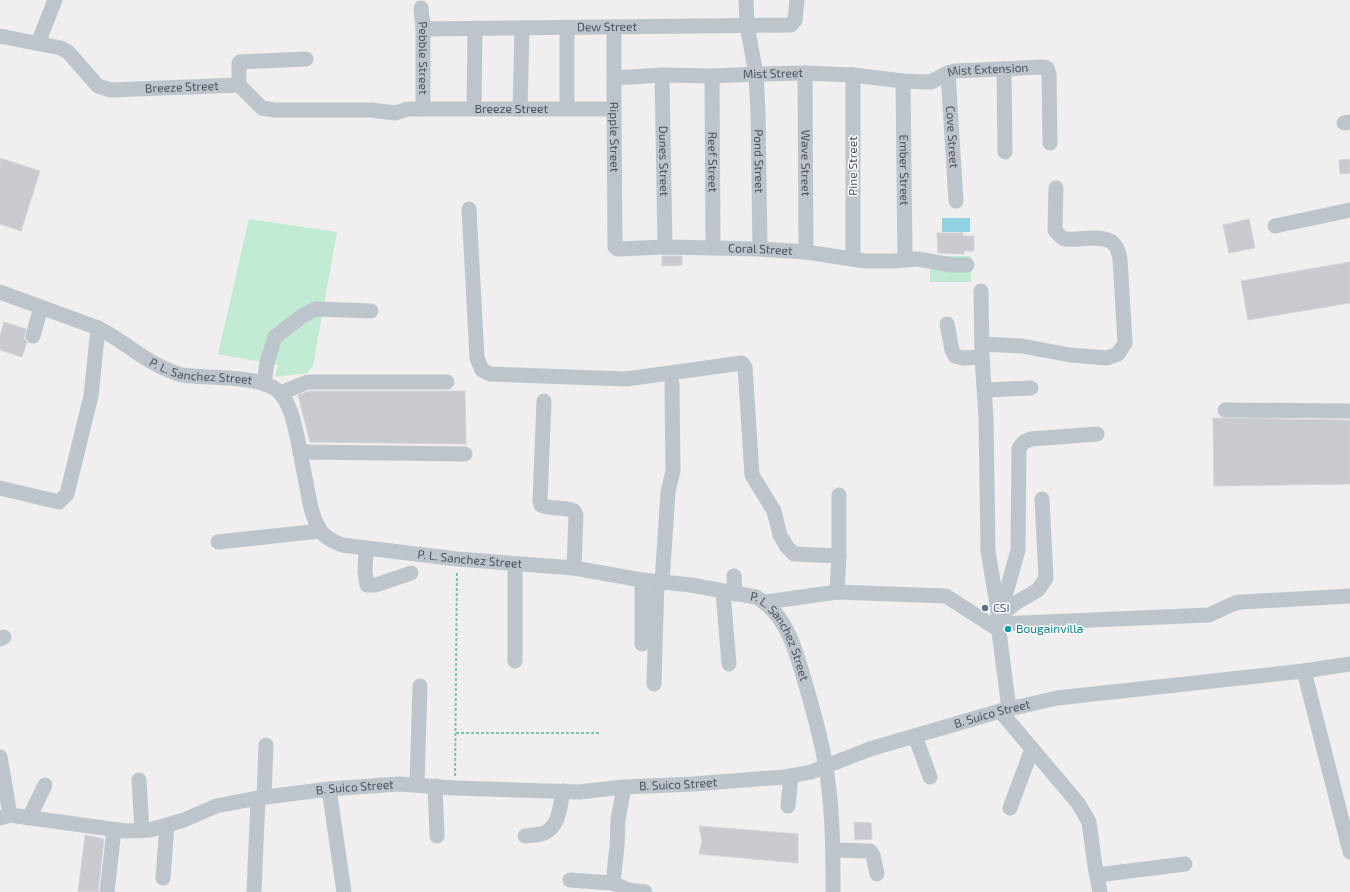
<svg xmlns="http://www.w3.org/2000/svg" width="1350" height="892" viewBox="0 0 1350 892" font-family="'Exo 2',sans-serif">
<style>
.green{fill:#c0ead1}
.water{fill:#91d1e3}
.building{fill:#c9cad0;stroke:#d2d4d9}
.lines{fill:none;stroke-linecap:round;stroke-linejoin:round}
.path{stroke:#7bc5a1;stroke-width:2;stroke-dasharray:3 2;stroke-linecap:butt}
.minor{stroke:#bdc5cc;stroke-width:15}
.service-dot{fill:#5c6f8a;stroke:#fff;stroke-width:1.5}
.culture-dot{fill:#0f9aa8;stroke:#fff;stroke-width:1.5}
.labels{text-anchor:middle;stroke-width:3;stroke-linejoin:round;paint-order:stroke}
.street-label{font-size:12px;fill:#485159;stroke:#fff}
.service-label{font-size:12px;fill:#4e5e75;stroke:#fff;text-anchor:start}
.culture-label{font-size:12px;fill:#0d838f;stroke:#fff;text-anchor:start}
</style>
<rect width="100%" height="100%" fill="#f0eeee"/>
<path class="green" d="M249 219 337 232 313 366 307 373 275 377 278 365 218 354Z
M930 256H971V282H930Z"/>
<path class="water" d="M942 218H970V232H942Z"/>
<path class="building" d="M0 158 40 171 21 231 0 224Z
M1350 159V173L1340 174 1339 160Z
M1249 219 1255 248 1229 253 1223 225Z
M937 233H963V236H974V251H964V254L938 253Z
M662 256H682V265L662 266Z
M1350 262V303L1248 320 1241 281Z
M4 322 26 329 24 338 27 342 22 357 0 350V336Z
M310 391H465L466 444 310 442 298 395Z
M1213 418 1350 420V484L1214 486Z
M854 822 871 823 872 839 855 840Z
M699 826 798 834V863L699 854 702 841Z
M85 835 104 839 98 892H78Z"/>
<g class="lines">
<path class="path" d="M456 733H600
M455 776 457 571"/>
<g class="minor">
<path id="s1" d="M746 0 747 25 756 74 758 112 760 249"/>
<path id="s2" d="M421 8 423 29V109"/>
<path id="s3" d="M614 27V109L615 247 618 249 665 247 760 249 806 252 865 261H893L918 259 952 265H967"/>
<path id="s4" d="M423 29 791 25 795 20 797 0"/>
<path id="s5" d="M0 36 61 48 68 52 98 86 111 90 239 85 262 108 275 110H371L395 113 408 109H614"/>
<path d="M38 43 55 0"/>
<path d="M1004 69 1005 152"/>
<path id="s6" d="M805 73 806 252"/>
<path id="s7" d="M948 73 956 201"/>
<path id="s8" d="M662 75 665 247"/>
<path d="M853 75V258"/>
<path id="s9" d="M712 76 713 248"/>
<path id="s10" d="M614 78 662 75 712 76 756 74 805 73 853 75 903 81 931 82 948 73 955 71 1043 67 1047 68 1049 74 1050 143"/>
<path id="s11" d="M903 81 905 259"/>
<path d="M239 85V63L240 62 306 59"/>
<path d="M474 108 475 28"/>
<path d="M567 108V27"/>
<path d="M520 109 522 28"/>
<path d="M1344 123 1350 122"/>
<path d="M469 209 477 358 482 370 490 374 626 379 742 363 745 367 752 475 774 511 780 535 787 547 794 554 839 556"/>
<path d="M1275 226 1350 210"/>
<path d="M981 291 982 357 986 418 988 551 998 611V624L1009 709"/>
<path id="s12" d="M0 292 98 328C123 340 142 360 168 370 173 372 177 374 182 375 207 379 266 374 281 394 289 404 292 415 295 427 299 444 302 461 305 478 309 495 310 514 320 530 324 537 334 542 342 545L457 559 574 568 642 580 691 585 756 597C771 605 782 620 789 635 796 650 800 666 805 682 814 714 824 748 828 782 833 819 833 856 833 892"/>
<path d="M947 324 952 350 955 356 963 358 982 357"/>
<path d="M33 336 41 307"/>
<path d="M982 344 1022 346 1070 355 1107 358 1118 354 1125 343 1120 259C1119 254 1118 248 1114 244 1104 233 1077 241 1065 239 1061 238 1058 234 1055 230L1056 188"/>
<path d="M264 384 267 362 275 337 302 316 316 309 371 311"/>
<path d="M985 390 1031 388"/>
<path d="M280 393 308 382H447"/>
<path d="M544 401 540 501 541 505C551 510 564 506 574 511L576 515 574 568"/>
<path d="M1225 410 1350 411"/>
<path d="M300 452 465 454"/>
<path d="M0 488 59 502 67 494 91 396 98 328"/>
<path d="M218 542 320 531"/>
<path d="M366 549 365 572 367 585H376L411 573"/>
<path d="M734 576 735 594"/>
<path d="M662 582 668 492 673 471 672 384"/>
<path d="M723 592 729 664"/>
<path d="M837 592 839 556V495"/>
<path d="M766 602 837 592 946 596 999 630"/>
<path d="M999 610 1008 586 1018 550 1019 448 1024 442 1031 439 1097 434"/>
<path d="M998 617 1017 602 1038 590 1046 578 1042 499"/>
<path d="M998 624 1209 615 1235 603 1241 602 1350 596"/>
<path d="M0 639 4 637"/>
<path d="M642 644V580"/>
<path d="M515 661V574L516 564"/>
<path d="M1304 671 1350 852"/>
<path d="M654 684 657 582"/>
<path d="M1000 711 1078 803 1089 822 1095 866 1100 892"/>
<path d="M915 736 930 777"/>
<path d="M0 757 10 815"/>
<path d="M139 780 142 831"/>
<path d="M417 784 420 686"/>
<path d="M435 786 437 836"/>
<path d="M624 787 618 820 617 846 613 883 628 890 645 892"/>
<path d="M329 789 344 892"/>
<path d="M264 797 266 745"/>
<path d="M788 806 791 776"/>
<path d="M1010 808 1032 749"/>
<path id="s13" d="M0 818 10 815 125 831 150 830 184 820 216 806 258 798 329 789 399 784 455 788 579 792 624 787 693 784 785 777 811 772 870 749 1000 711 1057 698 1304 671 1350 664"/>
<path d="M29 818 45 785"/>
<path d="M525 836C531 835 539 835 544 833 560 826 560 805 563 791"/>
<path d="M833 850 870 851 873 855 877 874"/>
<path d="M1097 875 1185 864"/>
<path d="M163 878 167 825"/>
<path d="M570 880 613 883"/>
<path d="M107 892 114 830"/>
<path d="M254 892 258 798"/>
</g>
</g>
<circle class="service-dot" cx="985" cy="608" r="4"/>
<circle class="culture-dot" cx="1008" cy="629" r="4"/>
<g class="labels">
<g class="street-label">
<text dy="4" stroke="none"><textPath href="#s4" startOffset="184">Dew Street</textPath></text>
<text dy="4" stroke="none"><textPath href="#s2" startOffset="50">Pebble Street</textPath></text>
<text dy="4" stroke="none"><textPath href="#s10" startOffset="377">Mist Extension</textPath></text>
<text dy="4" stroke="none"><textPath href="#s10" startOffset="159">Mist Street</textPath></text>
<text dy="4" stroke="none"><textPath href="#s5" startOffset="200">Breeze Street</textPath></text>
<text dy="4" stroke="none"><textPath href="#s5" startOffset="540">Breeze Street</textPath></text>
<text dy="4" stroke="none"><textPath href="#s3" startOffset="110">Ripple Street</textPath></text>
<text dy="4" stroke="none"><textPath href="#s7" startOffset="64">Cove Street</textPath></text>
<text dy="4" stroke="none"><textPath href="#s8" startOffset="86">Dunes Street</textPath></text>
<text dy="4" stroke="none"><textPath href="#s1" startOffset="162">Pond Street</textPath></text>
<text dy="4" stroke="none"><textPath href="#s9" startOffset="86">Reef Street</textPath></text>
<text dy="4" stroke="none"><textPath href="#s6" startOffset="90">Wave Street</textPath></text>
<text transform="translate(853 166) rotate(-90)" y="4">Pine Street</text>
<text dy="4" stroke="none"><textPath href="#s11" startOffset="89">Ember Street</textPath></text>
<text dy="4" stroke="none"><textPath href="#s3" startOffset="366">Coral Street</textPath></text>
<text dy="4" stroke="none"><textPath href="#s12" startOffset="219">P. L. Sanchez Street</textPath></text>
<text dy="4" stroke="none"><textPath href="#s12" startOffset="602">P. L. Sanchez Street</textPath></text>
<text dy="4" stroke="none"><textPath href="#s12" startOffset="938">P. L. Sanchez Street</textPath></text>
<text dy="4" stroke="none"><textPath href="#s13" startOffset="1010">B. Suico Street</textPath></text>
<text dy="4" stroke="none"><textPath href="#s13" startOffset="686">B. Suico Street</textPath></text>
<text dy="4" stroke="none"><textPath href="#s13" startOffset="362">B. Suico Street</textPath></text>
</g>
<g class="service-label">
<text x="993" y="612">CSI</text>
</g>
<g class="culture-label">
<text x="1016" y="633">Bougainvilla</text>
</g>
</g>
</svg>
